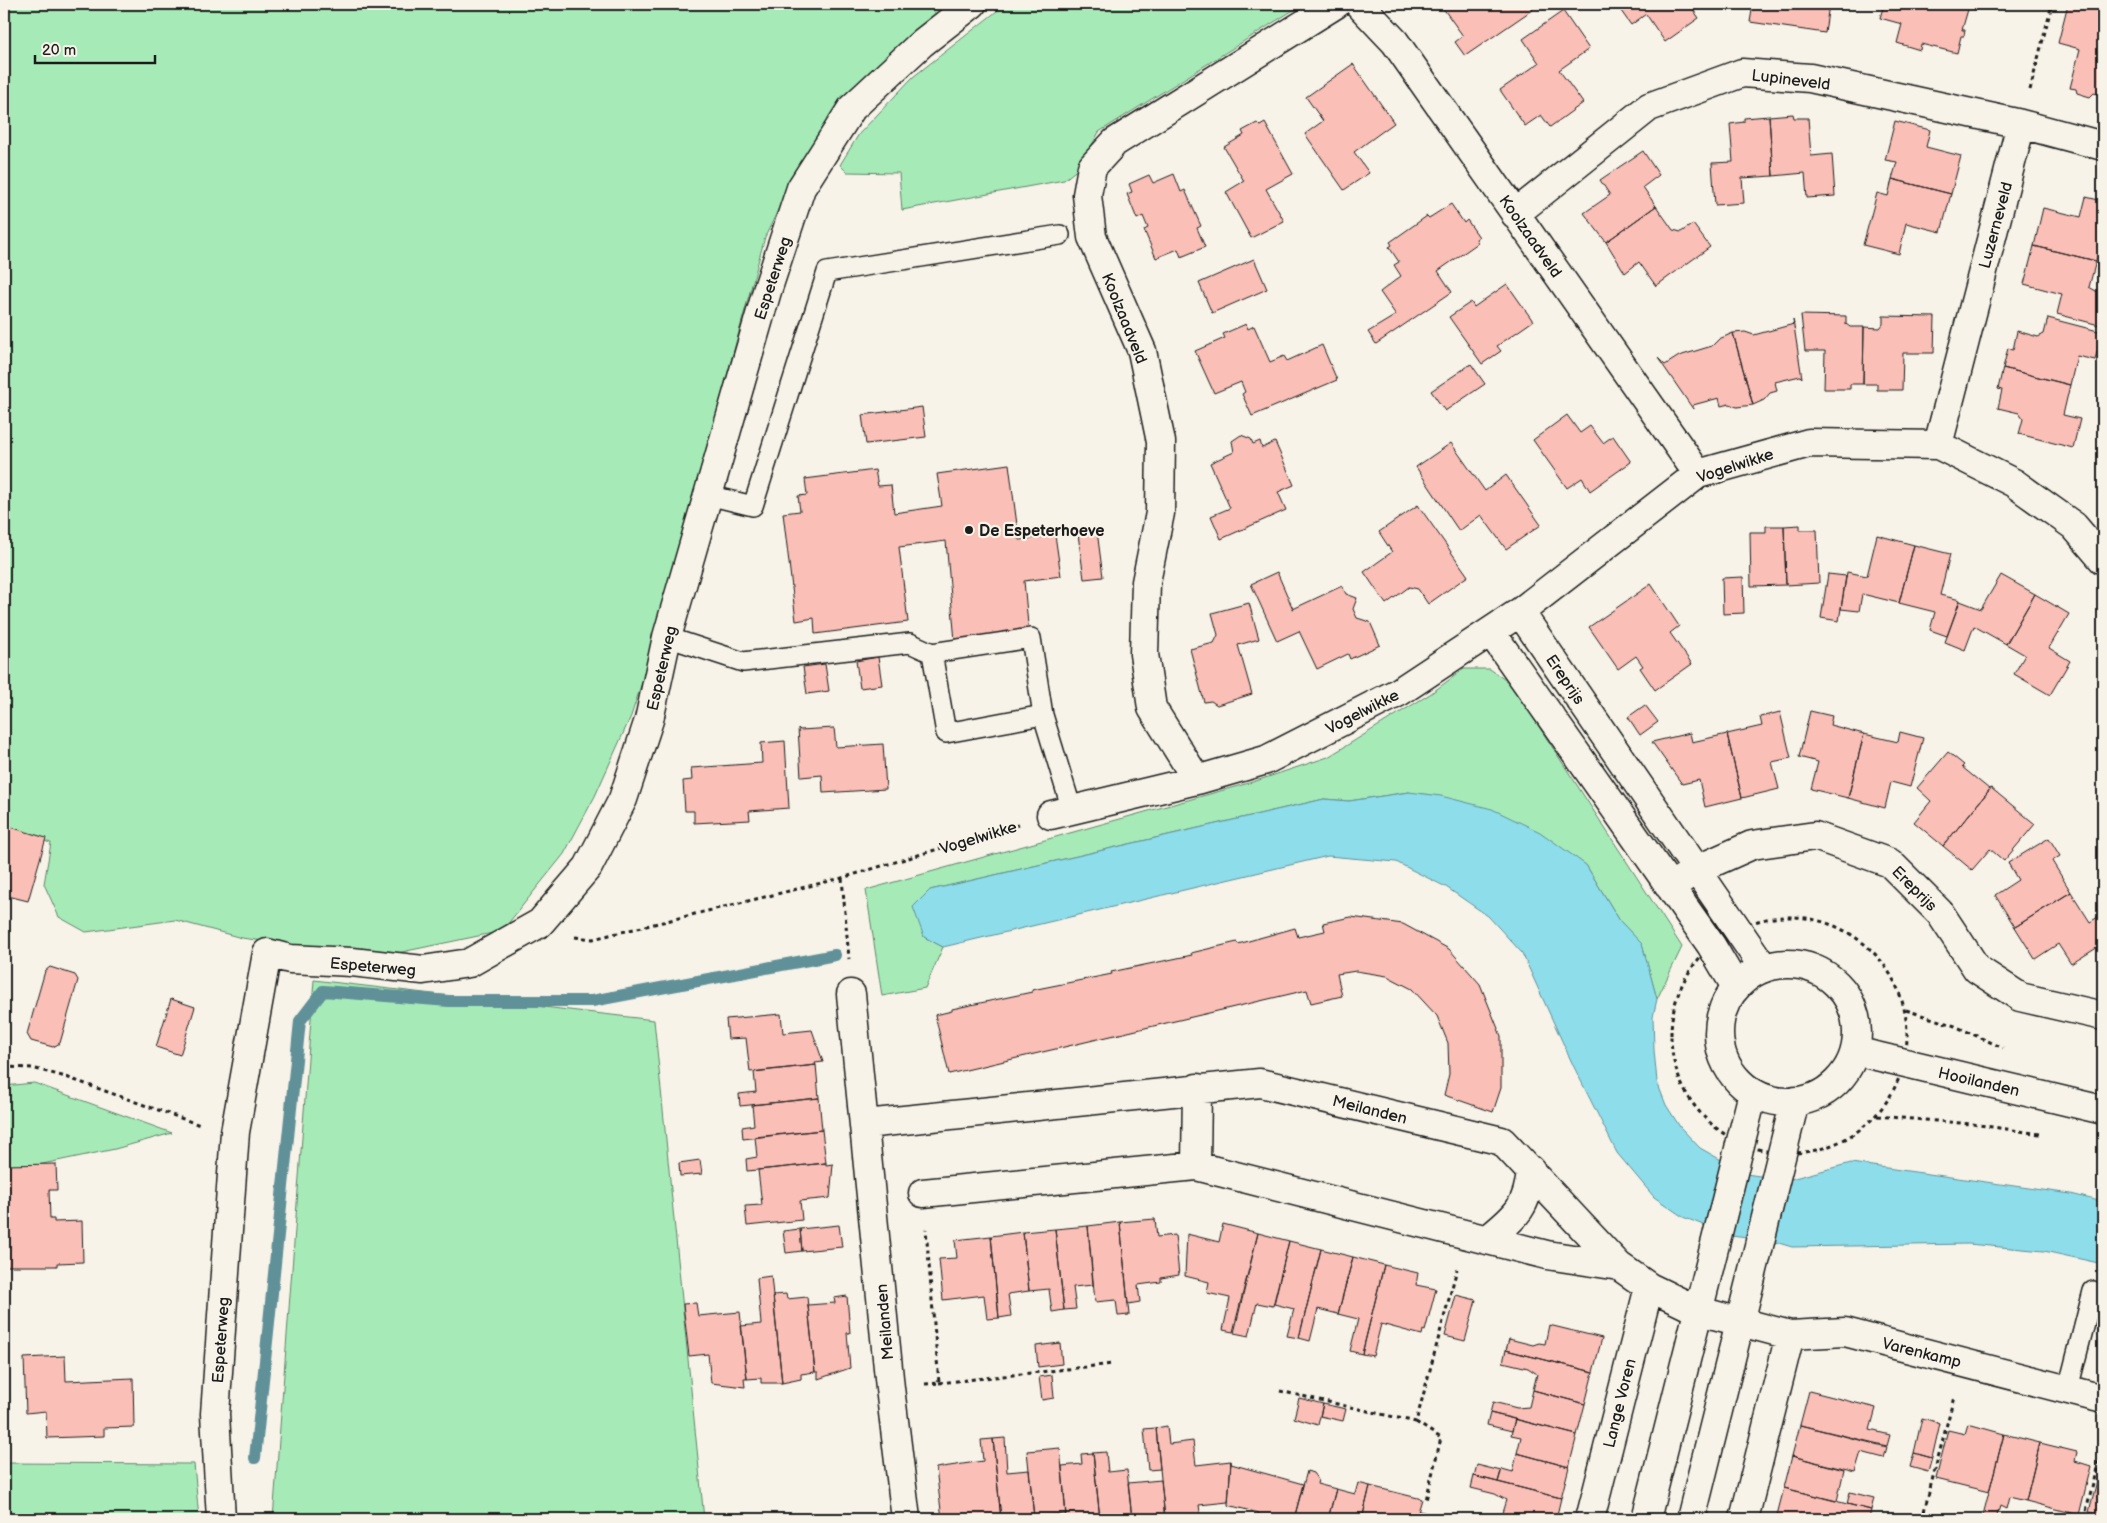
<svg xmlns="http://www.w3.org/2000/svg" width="2107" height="1523" viewBox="0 0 2107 1523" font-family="'Balsamiq Sans',sans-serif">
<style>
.green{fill:#a6ebb7;stroke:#61846a}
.water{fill:#8eddeb;stroke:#609098}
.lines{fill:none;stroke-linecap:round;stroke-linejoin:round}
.stream{stroke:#609098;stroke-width:12}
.building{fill:#fabfb6;stroke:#1c1c1c}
.lane-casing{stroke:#1c1c1c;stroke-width:22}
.street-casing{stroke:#1c1c1c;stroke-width:31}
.secondary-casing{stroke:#1c1c1c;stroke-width:31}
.path{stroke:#1c1c1c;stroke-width:3;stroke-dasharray:4 4;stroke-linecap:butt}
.lane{stroke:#f7f3e8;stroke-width:19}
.street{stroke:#f7f3e8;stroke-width:28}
.secondary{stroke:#f7f3e8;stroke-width:28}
.poi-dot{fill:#1c1c1c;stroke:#f7f3e8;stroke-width:2}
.labels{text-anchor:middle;stroke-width:4.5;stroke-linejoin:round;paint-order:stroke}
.street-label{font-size:16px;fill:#1c1c1c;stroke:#f7f3e8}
.poi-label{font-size:16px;font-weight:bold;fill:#1c1c1c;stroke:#f7f3e8;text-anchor:start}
</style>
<rect width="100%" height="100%" fill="#f7f3e8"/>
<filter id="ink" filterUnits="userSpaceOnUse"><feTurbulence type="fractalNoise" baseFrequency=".02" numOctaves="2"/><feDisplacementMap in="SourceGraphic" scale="10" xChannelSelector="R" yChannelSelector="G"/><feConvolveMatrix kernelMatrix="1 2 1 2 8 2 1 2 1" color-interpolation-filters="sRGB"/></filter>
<g filter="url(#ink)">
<path class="green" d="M4 4H956L796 173 765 237 647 667 631 716 595 796 564 854 502 931 397 953 352 954 242 938 175 920 86 932 59 917 44 884 51 843 4 830Z
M1006 4H1303L1099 132 1079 168 1064 180 902 210 899 173 847 172 840 165 859 134 913 77Z
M1464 669H1490L1512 685 1682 947 1657 999 1642 945 1620 921 1586 865 1409 792 1349 801 1324 799 930 890 924 937 943 947 925 988 882 996 866 890 1256 781 1328 757 1430 694Z
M314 980 654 1020 704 1519H273Z
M34 1083 172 1133 115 1149 4 1172V1086Z
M4 1463 194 1464 199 1519H4Z"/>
<path class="water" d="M1409 792 1441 796 1492 809 1540 832 1586 865 1620 921 1642 944 1657 999 1653 1017 1654 1050 1657 1082 1666 1105 1680 1127 1700 1148 1746 1174 1787 1180 1851 1163 2071 1194 2103 1202V1264L2044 1251 1968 1244 1792 1247 1772 1241 1731 1236 1683 1217 1654 1197 1617 1153 1573 1065 1522 953 1488 916 1446 887 1396 862 1328 856 943 947 924 937 913 907 930 890 1324 799 1349 801Z"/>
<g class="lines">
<path class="stream" d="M255 1458 300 1021 323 991 449 1001H592L835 955"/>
</g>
<path class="building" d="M1440 4H1528L1532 10 1465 56 1455 42 1463 36Z
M1558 4H1573L1563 11Z
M1616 4H1689L1699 18 1665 42 1646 14 1631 25Z
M1753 4H1829L1825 33 1750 22Z
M1884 4 1969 6 1962 30H1965L1964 36H1961L1957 53 1921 44 1920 50 1897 43 1902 24 1880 18Z
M2068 4H2079L2103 10 2100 35 2103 36V96L2094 93 2090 97 2077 93 2076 89 2070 88 2080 49 2058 43Z
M1563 11 1589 49 1559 70 1583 103 1550 127 1541 115 1525 126 1500 90 1539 63 1523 39Z
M1353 64 1394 123 1354 152 1369 173 1344 190 1305 134 1323 121 1306 97Z
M1793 114 1794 118H1808L1811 156 1832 154 1835 196 1807 198 1805 173 1773 176 1769 116Z
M1769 116 1773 176 1742 178 1744 203 1715 205 1712 163 1733 162 1730 124 1744 122V118Z
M1895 121 1930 130 1926 147 1961 156 1951 194 1892 179 1897 162 1885 160Z
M1257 123 1260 126 1265 123 1293 174 1266 189 1284 221 1251 238 1226 192 1244 181 1224 147 1244 135 1242 131Z
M1643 151 1659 175 1643 187 1656 206 1606 242 1584 213 1610 195 1600 180Z
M1174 174 1181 192 1185 190 1201 226 1197 228 1205 247 1181 257 1178 249 1156 258 1144 230 1148 228 1143 216 1137 219 1127 194 1132 192 1129 184 1149 175 1153 183Z
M1892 179 1951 194 1941 232 1906 223 1899 254 1863 245 1877 193 1888 196Z
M2086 197 2103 201V237L2096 261 2034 246 2043 208 2081 217Z
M1451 204 1464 223 1467 220 1479 237 1476 239 1478 243 1438 271 1452 292 1376 344 1368 332 1396 315 1380 292 1401 276 1394 265 1399 262 1389 247 1392 245 1390 242 1427 216 1429 218Z
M1656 206 1673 230 1681 232 1693 224 1710 247 1656 286 1639 262 1625 273 1606 242Z
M2034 246 2096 261 2089 287 2103 295V326L2057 314 2062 294 2024 284Z
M1254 259 1267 289 1212 313 1199 283Z
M1507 284 1533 321 1497 346 1501 351 1482 364 1449 317 1471 302 1474 307Z
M1801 315 1846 316V324L1850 327H1864L1863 384H1850V389H1824L1825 351H1805Z
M1883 316 1935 317 1934 353H1903L1902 390H1877V384H1863L1864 327 1880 328 1883 324Z
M2048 318 2102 332 2095 360 2077 356 2070 385 2003 368 2008 348 2013 350 2017 331 2038 337 2044 334Z
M1793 320 1802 378 1800 376 1775 382 1777 391 1770 393 1764 400 1753 405 1733 333 1745 332 1754 335 1794 324Z
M1246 324 1248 329 1254 326 1270 362 1284 356 1287 361 1322 345 1337 380 1252 416 1242 394 1245 392 1241 382 1214 393 1195 351 1225 338 1223 334Z
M1733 333 1753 405 1737 407 1729 404 1721 406 1719 398 1693 405V409L1658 358 1665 365 1679 356 1712 346 1719 339Z
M1471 364 1485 384 1445 411 1431 391Z
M2003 368 2070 385 2063 415 2080 419 2073 448 2019 434 2023 419 2019 413 1998 408 2002 390 1998 389Z
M922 407 926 437 866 444 862 415Z
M1567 415 1580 433 1590 426 1603 443 1613 436 1631 462 1590 491 1582 478 1567 488 1533 440Z
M1241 435 1251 439 1253 444 1260 441 1262 448 1275 442 1294 485 1278 492 1286 510 1221 539 1211 516 1230 508 1210 463 1234 452 1232 441Z
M1451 443 1485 491 1506 475 1541 525 1506 549 1481 515 1459 531 1416 467Z
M1009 464 1019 540 1055 535 1061 576 1024 581 1029 636 955 641 946 541 899 547 908 622 815 634 814 618 796 621 783 513 800 511 798 496 807 495 805 479 875 470 878 486 891 485 894 513 942 506 937 474Z
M1418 505 1468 576 1428 604 1418 589 1409 587 1386 604 1364 572 1392 552 1379 532Z
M1800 525V530H1817L1819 583 1786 585 1784 526Z
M1766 526H1784L1786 585 1751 586 1750 532H1766Z
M1097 531 1103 577 1084 579 1078 534Z
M1877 535 1914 545 1899 603 1862 594 1859 611 1841 609 1847 572 1867 576Z
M1914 545 1950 554 1940 595 1960 600 1947 636 1930 630 1935 612 1899 603Z
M1277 572 1293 609 1342 586 1346 594 1357 598 1353 609 1357 618 1370 622 1380 645 1350 659 1348 654 1317 669 1299 631 1277 641 1251 584Z
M1828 574 1846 576 1839 621 1821 618Z
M2001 575 2035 594 2006 644 1974 626 1965 650 1945 642 1960 601 1981 609Z
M1743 577 1744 613 1723 614 1722 578Z
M1651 584 1679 626 1670 633 1692 664 1655 690 1640 668 1643 666 1636 656 1618 669 1589 627Z
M2035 594 2069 614 2049 648 2070 661 2050 695 2014 674 2025 655 2006 644Z
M1249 603 1259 639 1238 645 1252 694 1217 705 1211 701 1204 702 1190 649 1214 643 1218 635 1212 613Z
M878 657 882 685 860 688 856 661Z
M825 664 829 691 807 694 803 667Z
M1645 705 1658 722 1640 735 1628 717Z
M1810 711 1832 716 1830 725 1864 734 1848 798 1811 789 1818 762 1799 757Z
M1780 712 1791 758 1772 762 1779 789 1742 798 1727 734 1762 726 1760 717Z
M798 728 800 730 834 728 836 747 883 744 886 789 823 793 822 775 801 777Z
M1900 732 1923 738 1910 787 1891 782 1885 808 1848 798 1864 734 1898 742Z
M1690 733 1692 742 1727 734 1742 798 1705 807 1699 780 1682 784 1652 742Z
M785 741 789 808 749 811 750 820 694 823V811H685L683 781 692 780 691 768 762 763 761 743Z
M1948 752 1964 765 1962 767 1989 789 1991 788 1943 846 1914 822 1931 801 1917 788Z
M1991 788 2035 824 2004 861 1990 849 1972 870 1943 846Z
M4 825 46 838 28 901 4 895Z
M2049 838 2060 856 2052 861 2071 892 2015 927 1995 895 2018 880 2008 863Z
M2071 892 2090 922 2098 917 2103 926V944L2071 964 2058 944 2035 959 2015 927Z
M1351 917 1403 924 1449 949 1480 984 1501 1036V1088L1493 1112 1444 1095 1449 1074 1448 1043 1437 1016 1412 989 1387 976 1356 971 1337 974 1342 996 1311 1003 1307 990 949 1074 935 1015 952 1011V1009L1032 992V990L1112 974 1111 972 1192 955 1191 953 1237 942 1238 944 1295 928 1298 937 1325 931 1323 923Z
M50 967 75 975 78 980 60 1043 53 1047 31 1041 27 1034 45 971Z
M171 999 195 1007 180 1055 156 1047Z
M781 1014 783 1033 812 1030 823 1062 815 1063 816 1065 750 1072 746 1038 728 1039 726 1019Z
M816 1065 819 1098 740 1106 739 1094 756 1092 754 1072Z
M819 1098 822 1130 743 1139 742 1127 754 1125 752 1105Z
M822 1130 826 1163 747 1171 746 1159 757 1157 755 1137Z
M700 1160 702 1174 680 1176 679 1163Z
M826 1163V1165L833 1164 830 1198 800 1201 802 1220 747 1226 745 1206 762 1205 758 1170Z
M56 1164 57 1190H49L50 1219H54V1222L82 1221 83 1262 57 1263V1266H6L5 1220H10L9 1206H4V1165Z
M1155 1219 1157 1237 1175 1235 1179 1275 1161 1278V1282L1138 1285 1140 1302 1128 1304 1120 1222Z
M1120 1222 1129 1315 1118 1316 1116 1300 1095 1302 1088 1226Z
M1223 1224 1258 1233 1233 1332 1223 1330 1230 1298 1207 1293 1209 1282 1185 1276 1187 1234 1219 1242Z
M839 1225 842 1247 802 1251 800 1229Z
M1088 1226 1093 1285 1073 1287 1076 1309 1064 1310 1055 1229Z
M800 1229 802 1251 786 1253 783 1231Z
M1055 1229 1064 1310 1052 1312 1049 1289 1029 1291 1023 1232Z
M1023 1232 1029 1291 1008 1294 1011 1316 999 1318 991 1236Z
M1258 1233 1289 1241 1273 1306 1257 1303 1249 1336 1234 1333Z
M991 1236 999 1318 987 1319 984 1295 943 1300 939 1259 957 1258 955 1240Z
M1289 1241 1321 1249 1299 1338 1287 1336 1294 1309 1274 1304Z
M1321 1249 1353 1257 1338 1314 1318 1309 1310 1341 1299 1338Z
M1353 1257 1384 1265 1362 1354 1350 1351 1358 1319 1338 1314Z
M1384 1265 1418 1273 1416 1285 1436 1289 1425 1331 1423 1330 1422 1335 1381 1324 1373 1356 1362 1354Z
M771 1276 782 1383H761V1378L747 1379 741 1326 761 1324 757 1278Z
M786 1294 787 1299 807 1297 815 1372 801 1374V1379L782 1383 773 1295Z
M1456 1295 1476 1300 1465 1341 1445 1336Z
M847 1296 850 1333H847L850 1368 818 1379V1372H815L808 1305 835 1303 834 1298Z
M696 1303 698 1316 740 1312 747 1379H744L745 1387 711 1383 708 1354 689 1356 683 1304Z
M1549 1325 1602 1338 1593 1372 1506 1350 1509 1339 1533 1345 1539 1343 1545 1344Z
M1060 1343 1062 1364 1038 1367 1036 1346Z
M1506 1350 1593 1372 1585 1404 1533 1390 1537 1374 1528 1368 1503 1362Z
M65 1356 66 1381 133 1378 134 1427 104 1428V1436L47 1438 46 1411 26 1413 24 1358Z
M1052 1375 1054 1398 1042 1400 1039 1377Z
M1533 1390 1585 1404 1577 1435 1490 1413 1493 1402 1517 1408 1529 1407Z
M1809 1391 1876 1408 1870 1430 1890 1435 1887 1446 1800 1425Z
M1299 1398 1323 1404 1318 1425 1294 1418Z
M1323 1404 1346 1409 1343 1421 1320 1416Z
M1490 1413 1515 1419 1512 1431 1487 1425Z
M1922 1418 1940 1423 1932 1458 1914 1453Z
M1515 1419 1577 1435 1569 1467 1517 1453 1521 1437 1511 1435Z
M1968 1424 2004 1434 1989 1492 1936 1479 1948 1430 1965 1434Z
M1800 1425 1887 1447 1884 1458 1861 1452 1855 1472 1792 1456Z
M1167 1426 1169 1444 1193 1441 1196 1465 1231 1461 1228 1502 1199 1505 1201 1519H1165L1156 1428Z
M1156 1428 1160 1469 1148 1470 1144 1429Z
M2004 1434 2040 1443 2026 1501 2009 1497 2006 1509 2000 1506 1996 1519H1982Z
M1005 1438 1007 1472 1029 1470 1034 1517 1001 1519 993 1439Z
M993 1439 1001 1519H966V1517L942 1519 936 1468 983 1461 981 1440Z
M2040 1443 2077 1452 2075 1461 2091 1466 2079 1515 2026 1501Z
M1060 1448 1066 1514 1034 1517 1027 1451Z
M1106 1452 1108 1472 1127 1470 1132 1519H1100L1093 1453Z
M1093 1453 1100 1519H1066L1062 1466 1082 1464 1081 1454Z
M1517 1453 1569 1467 1561 1498 1498 1482 1502 1469 1513 1472Z
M1914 1453 1932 1458 1928 1472 1910 1467Z
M1792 1456 1844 1470 1837 1501 1784 1488Z
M1231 1461V1464L1303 1484 1294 1519H1258L1259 1513 1228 1505Z
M1477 1465 1501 1471 1498 1482 1474 1476Z
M1307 1471 1313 1473 1318 1480 1317 1484 1336 1489 1328 1519H1294Z
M2100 1471 2103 1472V1516L2089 1512Z
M1474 1476 1561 1498 1556 1519H1512L1501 1516 1506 1500 1495 1494 1471 1488Z
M1161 1480 1165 1519H1132L1128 1483Z
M1358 1483 1370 1486 1362 1519H1328L1336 1489 1355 1494Z
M1370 1486 1422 1499 1416 1519H1362Z
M1784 1488 1871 1510 1869 1519 1846 1515 1845 1519 1833 1516 1832 1519H1776Z
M1850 1492 1874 1498 1871 1510 1847 1504Z
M1419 1511 1436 1515 1435 1519H1416Z"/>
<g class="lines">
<g class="lane-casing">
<path id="lane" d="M708 495 753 506 827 272 1060 235
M667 637 743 662 910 643 932 653
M1043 715 946 733 932 653 1031 638 1043 715 1072 810
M2068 1389 2093 1291"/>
</g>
<g class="street-casing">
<path id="street" d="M1359 4 1395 42 1698 474
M1515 214 1649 107 1742 73 1810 78 2021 124 2103 146
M1938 445 2021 124
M1520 612 1764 968
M1491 632 1711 945 1736 987
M1197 780 1152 708 1144 654 1146 582 1160 513 1161 442 1142 351 1092 237 1087 195 1092 167 1115 142 1336 4
M1051 815 1197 780 1266 760 1399 692 1520 612 1698 474 1809 443 1938 445 2014 483 2074 526 2103 560
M1670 887 1696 870 1752 845 1815 836 1890 863 1940 913 1977 969 2020 997 2103 1016
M851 994 890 1388 906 1519
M865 1124 1260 1083 1502 1141 1619 1266 1649 1287 1699 1311 1790 1335 1845 1332 2103 1399
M1196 1166 1197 1088
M923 1193 1196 1166 1547 1255 1619 1266
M1487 1240C1515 1217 1528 1208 1531 1170
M221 1519 215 1414 235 1132 267 953 290 959 352 962 423 970 469 963 540 923 588 867 623 799 649 720 667 637 767 291 801 188 852 108 922 43 972 4
M1590 1519 1649 1287
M1744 1519 1790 1335"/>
</g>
<g class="secondary-casing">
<path id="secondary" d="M1719 1033a69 69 0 1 1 138 0a69 69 0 1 1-138 0Z
M1855 1051 2103 1110
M1646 1519 1753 1093
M1691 1519 1795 1101"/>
</g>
<path class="path" d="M2030 90 2052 4
M842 878 849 959
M1671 1035a118 118 0 1 1 236 0a118 118 0 1 1-236 0Z
M575 937 593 939 842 878 1018 825
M1906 1010 1955 1026 2003 1048
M4 1067 32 1068 66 1077 200 1125
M1877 1116 1972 1124 2040 1134
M939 1383 1113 1364
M925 1384 939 1383 926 1229
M1280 1391 1416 1422 1457 1269
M1416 1422 1441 1438 1426 1500
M1922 1519 1954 1397
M2084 1519 2103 1445"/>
<use href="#lane" class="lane"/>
<use href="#street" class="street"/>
<use href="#secondary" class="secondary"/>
</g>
</g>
<circle class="poi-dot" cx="969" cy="530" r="5"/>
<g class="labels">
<g class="street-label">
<text transform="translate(1791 79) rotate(7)" y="6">Lupineveld</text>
<text transform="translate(1995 225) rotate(-75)" y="6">Luzerneveld</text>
<text transform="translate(1531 236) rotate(55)" y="6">Koolzaadveld</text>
<text transform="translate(772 278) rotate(-72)" y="6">Espeterweg</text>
<text transform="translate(1125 318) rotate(68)" y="6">Koolzaadveld</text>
<text transform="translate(1735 465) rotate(-18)" y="6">Vogelwikke</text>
<text transform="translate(661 668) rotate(-77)" y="6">Espeterweg</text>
<text transform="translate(1566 679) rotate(56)" y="6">Ereprijs</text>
<text transform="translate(1362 711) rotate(-27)" y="6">Vogelwikke</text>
<text transform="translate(978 837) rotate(-17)" y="6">Vogelwikke</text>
<text transform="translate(1915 888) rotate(45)" y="6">Ereprijs</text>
<text transform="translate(373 966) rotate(5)" y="6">Espeterweg</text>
<text transform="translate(1979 1081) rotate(13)" y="6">Hooilanden</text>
<text transform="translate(1370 1109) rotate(14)" y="6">Meilanden</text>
<text transform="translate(884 1322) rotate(-95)" y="6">Meilanden</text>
<text transform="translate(220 1340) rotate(-86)" y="6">Espeterweg</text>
<text transform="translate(1922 1352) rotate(14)" y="6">Varenkamp</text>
<text transform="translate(1619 1403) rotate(-76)" y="6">Lange Voren</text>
</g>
<g class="poi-label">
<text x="979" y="536">De Espeterhoeve</text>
</g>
</g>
<rect width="2107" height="1523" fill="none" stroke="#f7f3e8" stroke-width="20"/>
<rect x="10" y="10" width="2087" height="1503" fill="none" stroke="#1c1c1c" stroke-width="2" filter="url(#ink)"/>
<path d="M35 55v8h120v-8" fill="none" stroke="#1c1c1c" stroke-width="2.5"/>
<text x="42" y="55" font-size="15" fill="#1c1c1c" stroke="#f7f3e8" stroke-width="4" paint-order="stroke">20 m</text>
</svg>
